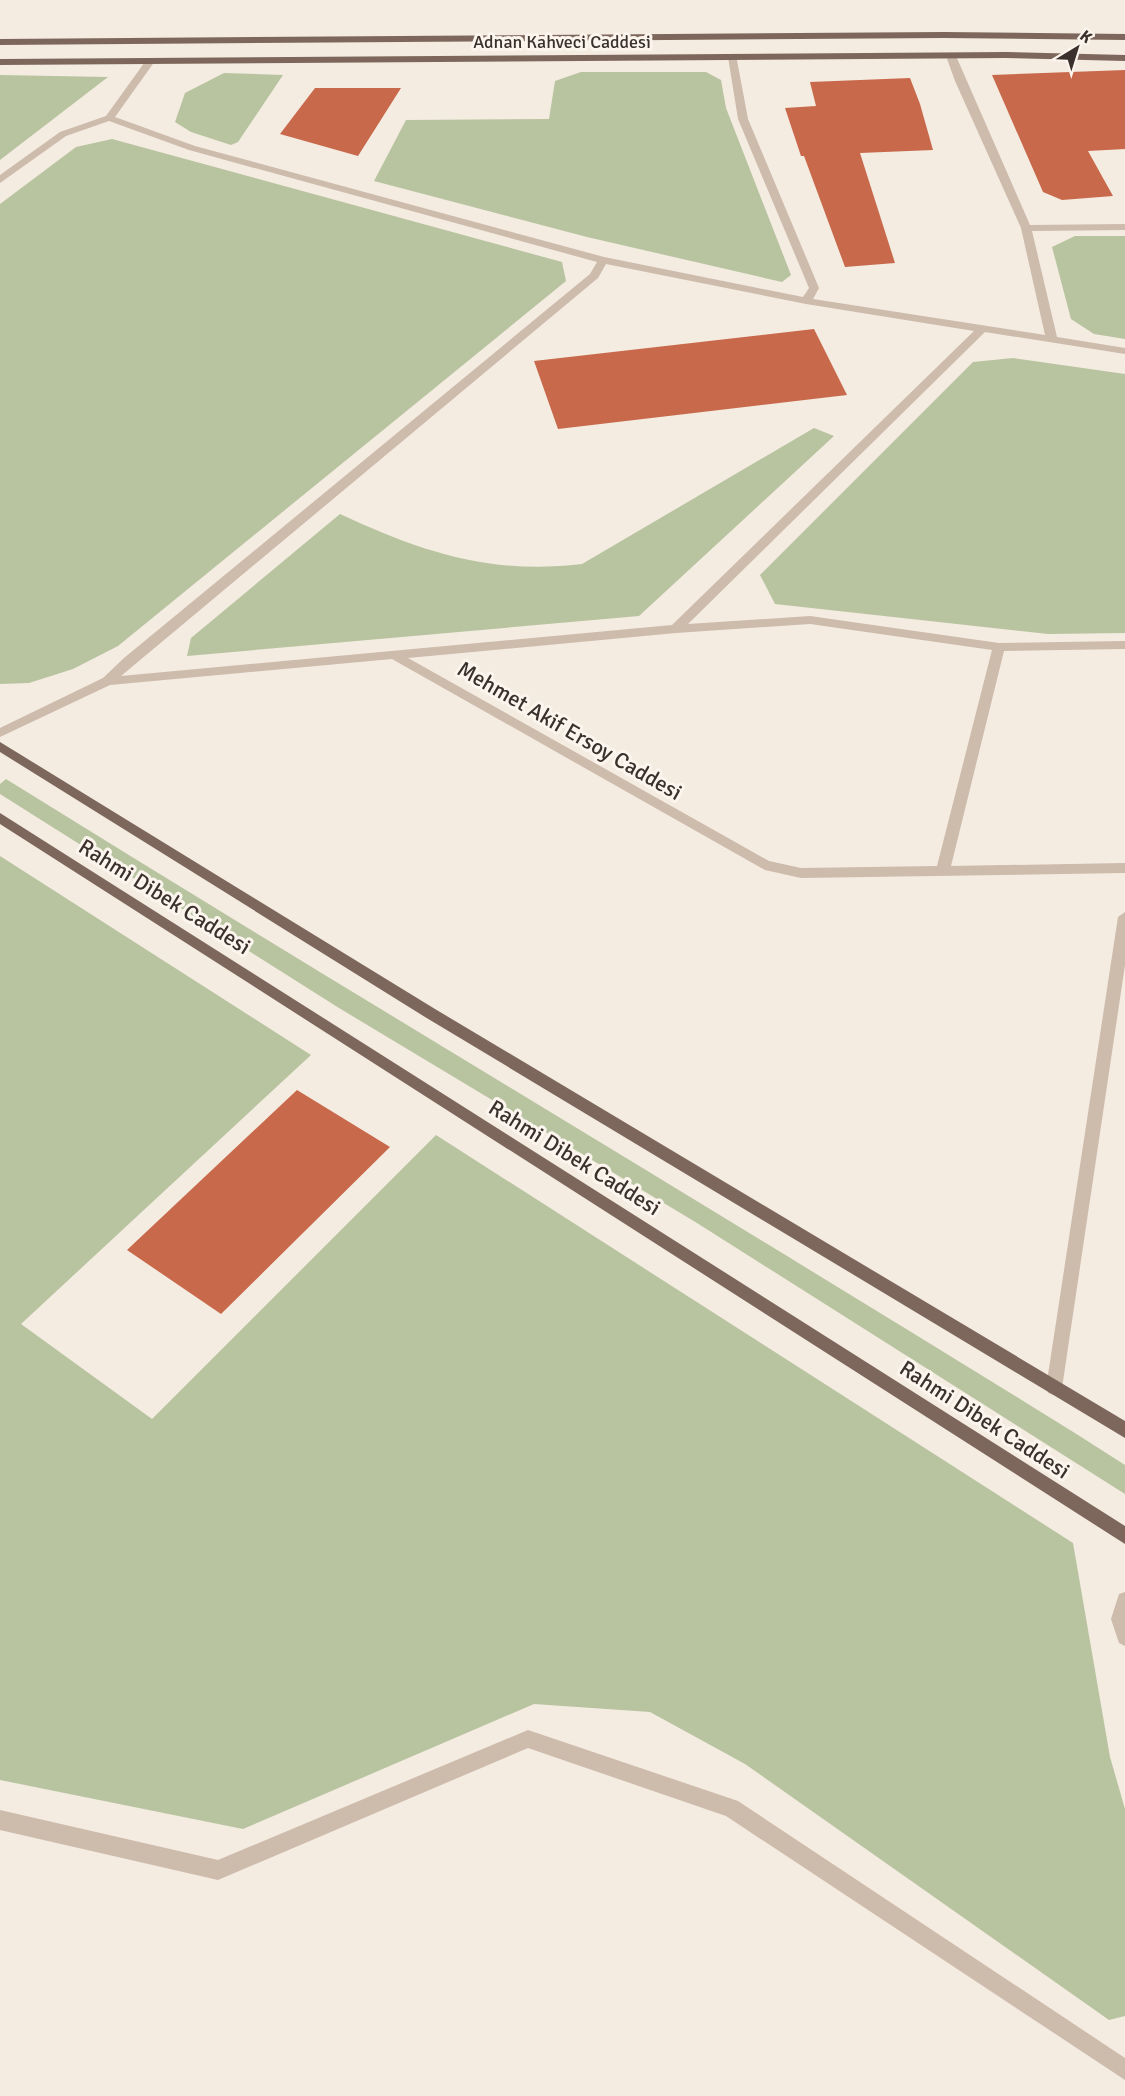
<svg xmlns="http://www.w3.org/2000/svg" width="1125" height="2096" viewBox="0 0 1125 2096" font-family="Signika,sans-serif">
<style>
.green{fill:#b8c4a0}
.building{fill:#c8694b}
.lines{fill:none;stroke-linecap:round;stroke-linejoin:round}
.minor{fill:#cdbbac;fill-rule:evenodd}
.major{fill:#7d675c;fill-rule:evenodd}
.labels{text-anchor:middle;stroke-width:6;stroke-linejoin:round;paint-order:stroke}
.far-street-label{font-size:18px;fill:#3b302b;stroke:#fbf5ee}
.street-label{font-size:22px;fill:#3b302b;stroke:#fbf5ee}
</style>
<rect width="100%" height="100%" fill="#f4ebe1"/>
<path class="green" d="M581 72H706L721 80 726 108 791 275 782 282 587 237 374 181 406 120 549 119 555 81Z
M224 73 283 75 238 142 231 145 191 132 175 122 185 93Z
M0 75 108 77 0 160Z
M112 139 562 262 566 281 118 646 73 669 29 683 0 684V204L76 147Z
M1075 236H1125V339L1094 334 1071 319 1052 247Z
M1013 358 1125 374V633L1048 634 775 604 760 575 973 362Z
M814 428 834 436 639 616 187 656 191 638 340 514C422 552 490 575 582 564Z
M6 779C362 1000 722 1214 1078 1435L1125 1465V1494L697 1223 339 1008 0 794V784Z
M0 856 311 1055 21 1324 152 1419 436 1135 1073 1543 1110 1757 1125 1809V2016L1109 2020 745 1764 650 1712 534 1704 243 1829 0 1780Z"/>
<path class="building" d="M1125 70V149L1088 151 1113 196 1062 200 1043 192 992 75Z
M910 78 920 104 933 150 860 153 895 263 845 267 804 156H801L785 108 816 106 810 82Z
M315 88H401L358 156 280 134Z
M814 329 847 395 558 429 534 361Z
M297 1090 390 1147 221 1314 127 1250Z"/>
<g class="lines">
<path class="minor" d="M951 53 956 56 1030 225 1125 224V230L1032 231 1057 337 1125 348V354L985 332 688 624 810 616 999 643 1125 641V649L1004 651 951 866 1125 863V873L801 878 765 870 392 659 110 685 0 737V728L103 678 124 658 590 274 597 262 189 150 109 121 66 136 0 183V175L60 132 106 116 147 59 155 61 115 117 195 146 604 257 803 297 809 288 738 119 728 57 736 55 748 119 819 288 813 299 1045 335 1021 228 955 81 946 56ZM606 264 806 304 974 331 672 625 121 676 598 278ZM810 624 992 650 937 866 801 868 769 861 408 658 676 633Z
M1125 912V965L1062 1388 1060 1393 1054 1395 1048 1393 1046 1388 1118 917Z
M1125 1592V1646L1119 1643 1111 1619 1119 1594Z
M528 1730 738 1801 1125 2058V2080L726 1816 528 1748 218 1880 0 1830V1810L218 1860Z"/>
<path class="major" d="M944 32 1125 34V40L944 38 0 45V39Z
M1006 52 1125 55V61L1006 58 0 65V59Z
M0 742 435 1009 1125 1421V1438L425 1017 0 752Z
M0 813 1125 1526V1544L0 824Z"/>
</g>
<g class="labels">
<g class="far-street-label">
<text x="562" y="48">Adnan Kahveci Caddesi</text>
</g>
<g class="street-label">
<text transform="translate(570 730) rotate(30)" y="8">Mehmet Akif Ersoy Caddesi</text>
<text transform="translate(165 896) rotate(32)" y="8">Rahmi Dibek Caddesi</text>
<text transform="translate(575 1157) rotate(32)" y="8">Rahmi Dibek Caddesi</text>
<text transform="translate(985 1419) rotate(33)" y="8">Rahmi Dibek Caddesi</text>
</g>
</g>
<g transform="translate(1077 48) rotate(38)" stroke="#fbf5ee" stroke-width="4.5" paint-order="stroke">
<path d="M0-4.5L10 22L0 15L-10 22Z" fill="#3b302b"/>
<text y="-9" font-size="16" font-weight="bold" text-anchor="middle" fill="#3b302b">K</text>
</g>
</svg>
